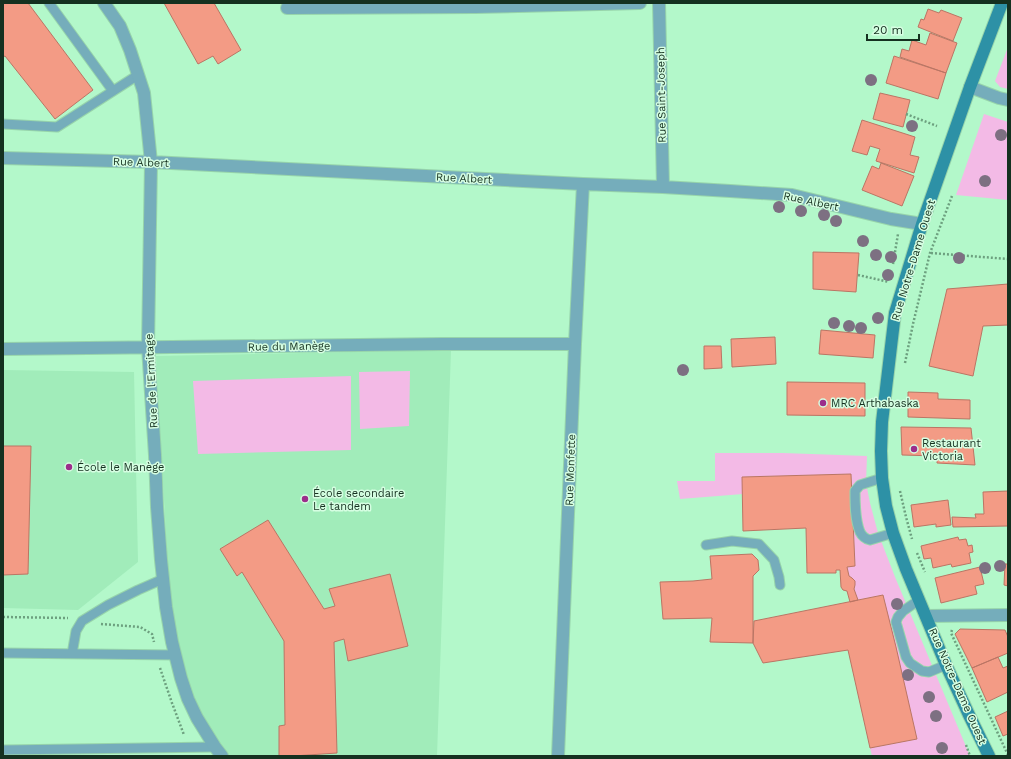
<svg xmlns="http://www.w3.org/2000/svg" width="1011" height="759" viewBox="0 0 1011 759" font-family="'Work Sans',sans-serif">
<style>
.built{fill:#a1ecba}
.green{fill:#f3bae6}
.building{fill:#f39b85;stroke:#bb7564}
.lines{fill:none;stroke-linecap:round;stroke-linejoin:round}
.lane-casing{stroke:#97d4ab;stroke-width:11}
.street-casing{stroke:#97d4ab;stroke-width:14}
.secondary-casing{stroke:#97d4ab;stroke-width:14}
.path{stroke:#6da07f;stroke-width:2.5;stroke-dasharray:2 2;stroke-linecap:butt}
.lane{stroke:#75adbb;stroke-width:9}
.street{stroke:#75adbb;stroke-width:12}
.secondary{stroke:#2d91a6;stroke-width:12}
.tree{fill:#7d7082}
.poi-dot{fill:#9c2d8b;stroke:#d6fee2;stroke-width:1.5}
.labels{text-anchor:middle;stroke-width:3;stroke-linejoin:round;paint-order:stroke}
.street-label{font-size:11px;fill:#153120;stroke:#d6fee2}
.poi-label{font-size:11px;fill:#153120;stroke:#d6fee2;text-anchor:start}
</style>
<rect width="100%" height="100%" fill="#b3f8ca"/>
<path class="built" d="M451 350 437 756H226L198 710 172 642 156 356Z
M3 370 134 372 138 562 78 610 3 608Z"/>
<path class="green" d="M1008 47V89L1000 87 995 81Z
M984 114 1008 122V200L956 195Z
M410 371 409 426 360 429 359 372Z
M351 376V450L198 454 193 381Z
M715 453H783L867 456 866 483 870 503 878 533 895 577 970 756H872L870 748 917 739 883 595 858 600 854 589C856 583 855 579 849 576L847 567 855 565 851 474 743 477V494L680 499 677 481H715Z"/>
<path class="building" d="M3 3H28L93 90 55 119 5 56 3 57Z
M164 3H214L241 50 218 64 213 56 198 64Z
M928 9 939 13 941 10 962 18 953 41 918 27 921 19 924 20Z
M930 33 957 43 946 73 900 57 902 49 909 51 912 40 926 45Z
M894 56 946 73 938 99 886 83Z
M880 93 910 100 903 127 873 119Z
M862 120 915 137 910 155 919 157 914 173 876 161 880 149 870 146 867 155 852 151Z
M881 163 914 176 902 206 862 190 872 166 879 169Z
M813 252 859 253 856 292 813 289Z
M1008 284V325L983 326 973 376 929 366 947 289Z
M821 330 875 335 873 358 819 354Z
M775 337 776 364 732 367 731 339Z
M704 346H721L722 368 704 369Z
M787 382 865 383V416L787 415Z
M908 392 938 393V399L970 400V419L908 417Z
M901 427 971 428 975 465 937 463V456L902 455Z
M3 446H31L28 574 3 575Z
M851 474 855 566 847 567 849 576 852 578 855 581V585L854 589 858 600 850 602 847 591 843 590 841 587 840 570H836V573H807L806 528 743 531 742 477Z
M1008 491V526L953 527 952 517 976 518 975 514H984L983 492Z
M948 500 951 525 936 527V524L914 527 911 505Z
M268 520 324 609 335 606 329 589 390 574 408 646 348 661 344 639 334 642 337 753 293 756H279V726L285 725 284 641 242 572 237 576 220 549Z
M958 537 959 540 966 539 968 546 972 545 973 552 969 553 971 563 952 567 951 564 933 568 931 558 924 559 921 546Z
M752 554 758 560 759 570 753 576V643L710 642 712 618 663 619 660 582 693 581 712 579 710 556Z
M1005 564H1008V586L1004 585Z
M980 567 984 584 975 586 977 594 941 603 935 578Z
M883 595 896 647 917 739 870 748 848 650 763 663 753 643 754 621Z
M960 629 1005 630 1008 637V653L972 668 955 634Z
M998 657 1003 668 1008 666V692L987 702 972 668Z
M1008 711V734L1003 736 995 717Z"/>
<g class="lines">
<g class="lane-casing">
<path id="lane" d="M49 3 113 91
M3 124 57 127 138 75
M882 478 860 485 855 491C855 504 855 520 860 532 862 536 866 539 870 540L893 533
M706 545 732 541 759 544 774 560 779 577 780 585
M919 600 903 611 898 617 896 622 906 657 910 663 922 671 929 672 946 665
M3 653 176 655
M72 654 76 631 82 621 108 605 138 590 163 579
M3 750 215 747"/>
</g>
<g class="street-casing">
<path id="street" d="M104 3 120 26 130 50 144 93 151 162 148 347 155 455 157 507 161 560 166 607 172 642 181 678 188 699 197 718 215 747 222 756
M659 3 663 187
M287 8 475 7 640 3
M970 87 999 98 1008 100
M3 158 151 162 583 184 663 187 730 191 792 195 891 219 922 224
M3 349 442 344H575
M926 616 1008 615
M558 756 575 344 583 184"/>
</g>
<g class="secondary-casing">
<path id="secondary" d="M989 756 969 715 946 665 906 569 893 533 886 506 882 478 881 451 882 422 895 313 922 224 970 87 1002 3"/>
</g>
<path class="path" d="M906 114 937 126
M931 253 1008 259
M893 264 898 234
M858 275 889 282
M905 363 913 324 930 253 952 196
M900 491 906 517 912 539
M917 553 925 572
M3 617 68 618
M101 624 140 627 152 634 154 642
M952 630 951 633 1008 755
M160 668 172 703 184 735
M966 745 970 756"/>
<use href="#lane" class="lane"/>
<use href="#street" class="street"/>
<use href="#secondary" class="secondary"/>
</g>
<g class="tree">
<circle cx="871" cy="80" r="6"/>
<circle cx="912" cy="126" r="6"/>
<circle cx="1001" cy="135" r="6"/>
<circle cx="985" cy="181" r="6"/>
<circle cx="779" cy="207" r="6"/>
<circle cx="801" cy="211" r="6"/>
<circle cx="824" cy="215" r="6"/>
<circle cx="836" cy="221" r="6"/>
<circle cx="863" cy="241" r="6"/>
<circle cx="876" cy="255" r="6"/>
<circle cx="891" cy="257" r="6"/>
<circle cx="959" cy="258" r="6"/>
<circle cx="888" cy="275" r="6"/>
<circle cx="878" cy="318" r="6"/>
<circle cx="834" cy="323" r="6"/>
<circle cx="849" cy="326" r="6"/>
<circle cx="861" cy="328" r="6"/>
<circle cx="683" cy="370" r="6"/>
<circle cx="1000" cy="566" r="6"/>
<circle cx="985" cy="568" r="6"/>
<circle cx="897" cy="604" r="6"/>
<circle cx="908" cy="675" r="6"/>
<circle cx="929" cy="697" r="6"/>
<circle cx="936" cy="716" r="6"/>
<circle cx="942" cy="748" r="6"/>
</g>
<g class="poi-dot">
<circle cx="823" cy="403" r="4"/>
<circle cx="914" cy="449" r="4"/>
<circle cx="69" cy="467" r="4"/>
<circle cx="305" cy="499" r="4"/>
</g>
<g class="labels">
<g class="street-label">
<text transform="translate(661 95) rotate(-91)" y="4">Rue Saint-Joseph</text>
<text transform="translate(141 162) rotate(2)" y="4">Rue Albert</text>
<text transform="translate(464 178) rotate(3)" y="4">Rue Albert</text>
<text transform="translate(811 201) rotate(12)" y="4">Rue Albert</text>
<text transform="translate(913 260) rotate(-73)" y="4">Rue Notre-Dame Ouest</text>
<text transform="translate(289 346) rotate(-1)" y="4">Rue du Manège</text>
<text transform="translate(151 381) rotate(-93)" y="4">Rue de l'Ermitage</text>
<text transform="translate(570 470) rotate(-88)" y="4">Rue Monfette</text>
<text transform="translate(958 686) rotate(66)" y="4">Rue Notre-Dame Ouest</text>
</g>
<g class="poi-label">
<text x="831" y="407">MRC Arthabaska</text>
<text x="922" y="447">Restaurant<tspan x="922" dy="13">Victoria</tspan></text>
<text x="77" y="471">École le Manège</text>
<text x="313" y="497">École secondaire<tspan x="313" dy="13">Le tandem</tspan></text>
</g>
</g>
<rect width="1011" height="759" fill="none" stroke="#153120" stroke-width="8"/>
<path d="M867 34v6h52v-6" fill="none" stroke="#153120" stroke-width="2"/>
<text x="873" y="34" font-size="12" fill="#153120" stroke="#d6fee2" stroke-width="3" paint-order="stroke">20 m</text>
</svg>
